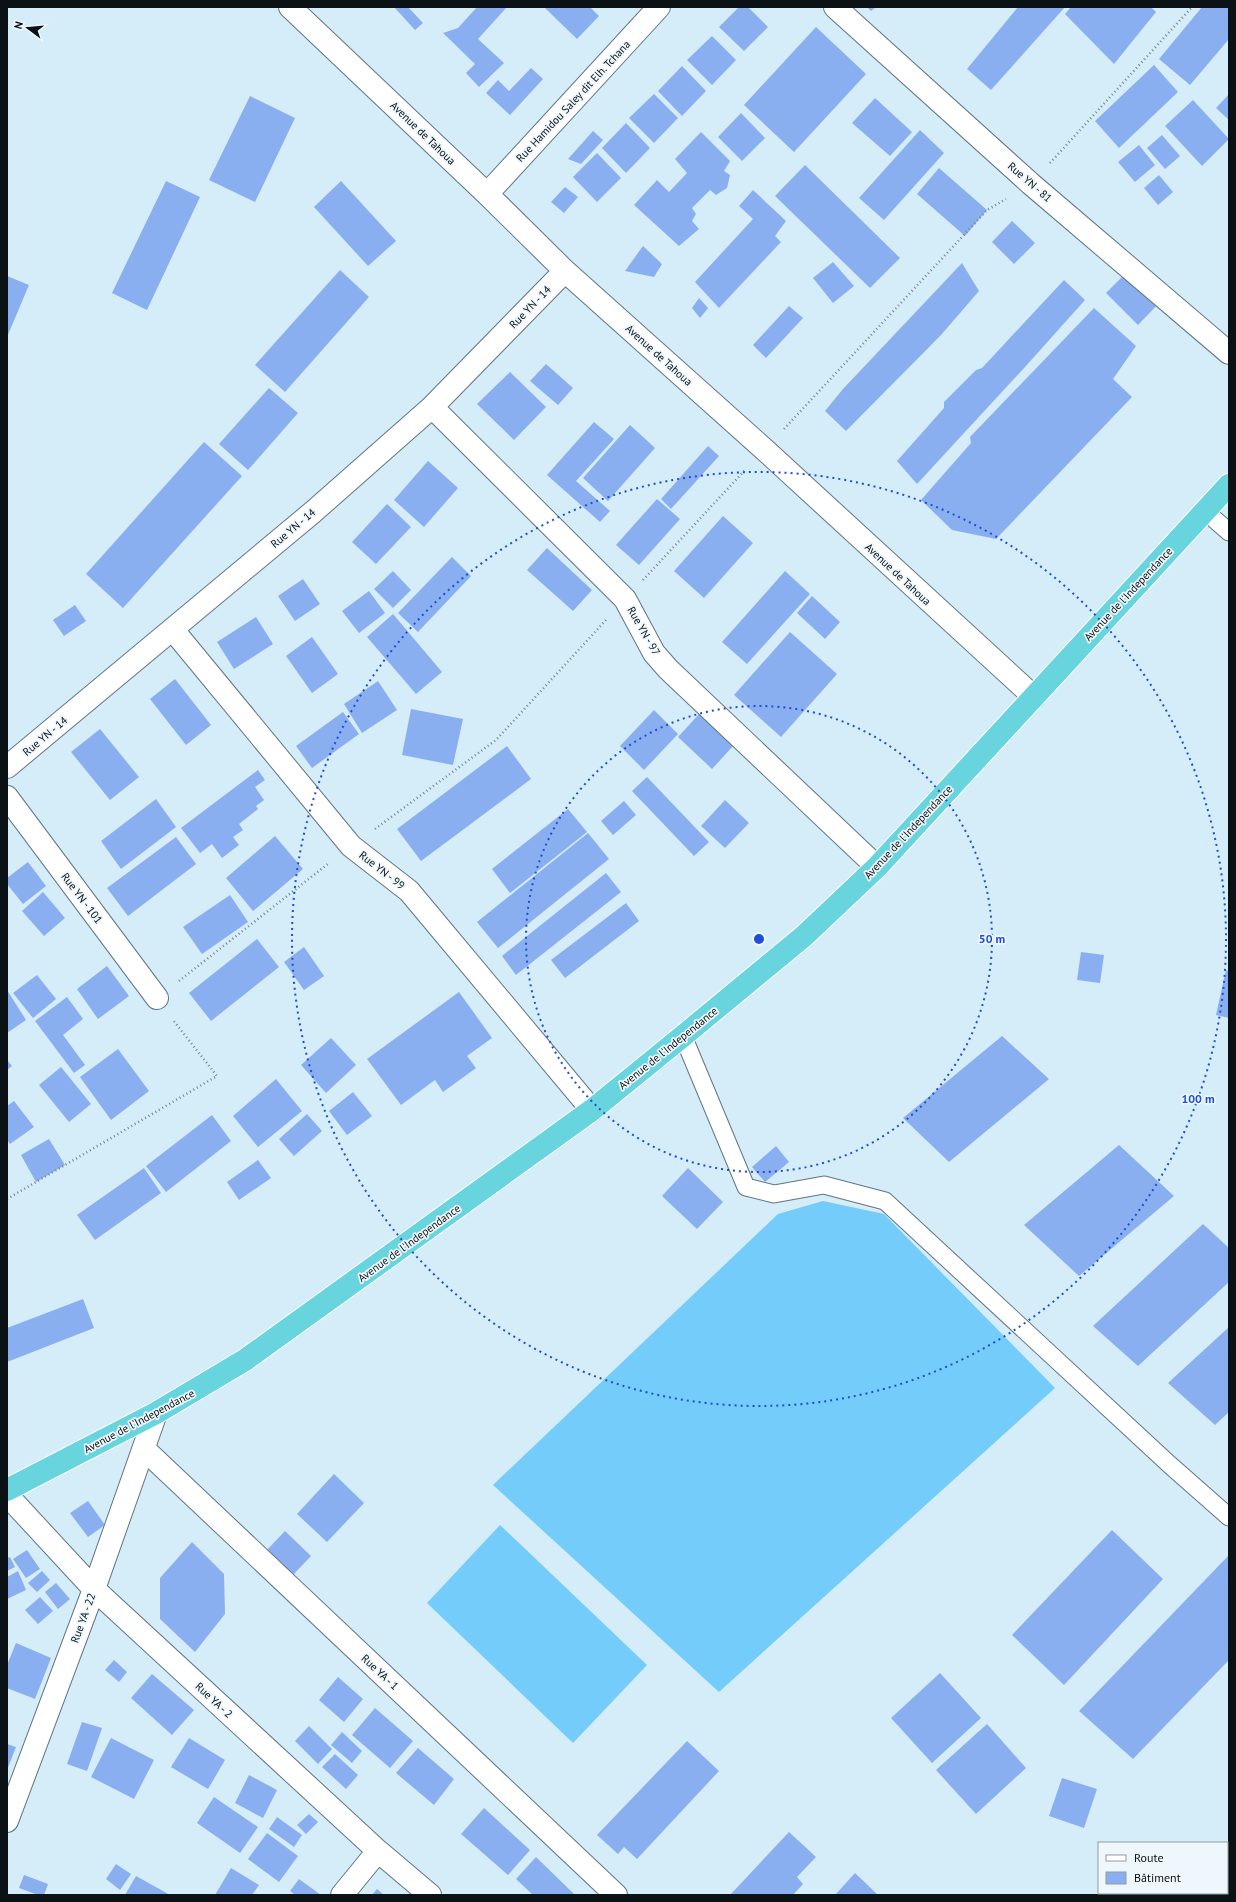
<svg xmlns="http://www.w3.org/2000/svg" width="1236" height="1902" viewBox="0 0 1236 1902" font-family="'PT Sans',sans-serif">
<style>
.grass{fill:#73ccf9}
.building{fill:#8aaff0}
.lines{fill:none;stroke-linecap:round;stroke-linejoin:round}
.lane-casing{stroke:#617581;stroke-width:19}
.street-casing{stroke:#617581;stroke-width:24}
.highway-casing{stroke:#fff;stroke-width:24}
.path{stroke:#74848d;stroke-width:2.5;stroke-dasharray:1 3;stroke-linecap:butt}
.lane{stroke:#fff;stroke-width:17}
.street{stroke:#fff;stroke-width:22}
.highway{stroke:#68d4de;stroke-width:22}
.ring{fill:none;stroke:#1d4ed8;stroke-width:2;stroke-dasharray:2 4}
.labels{text-anchor:middle;stroke-width:3.5;stroke-linejoin:round;paint-order:stroke}
.street-label{font-size:11px;fill:#0a1216;stroke:#eef7fc}
.centre{fill:#1d4ed8;stroke:#eef7fc;stroke-width:2}
.ring-label{font-size:12px;text-anchor:middle;font-weight:bold;fill:#1d4ed8;stroke:#eef7fc;stroke-width:3.5;stroke-linejoin:round;paint-order:stroke}
</style>
<rect width="100%" height="100%" fill="#d5ecf9"/>
<path class="grass" d="M823 1201 884 1214 1055 1388 719 1692 493 1485 778 1214Z
M500 1525 647 1665 573 1743 427 1603Z"/>
<path class="building" d="M394 7H408L423 23 415 30Z
M477 7H507L478 39 504 63 479 87 466 73 475 64 443 33 458 28Z
M544 7H590L599 16 577 39Z
M739 7H748L768 27 744 51 719 27Z
M867 7H876L871 11Z
M1018 7H1065L991 90 967 69Z
M1071 7H1151L1156 12 1114 64 1065 14Z
M1202 7H1229V39L1190 85 1159 59Z
M816 27 866 74 794 152 744 105Z
M712 36 736 60 712 85 687 60Z
M1154 65 1178 92 1119 148 1095 121Z
M682 66 706 91 682 116 658 91Z
M531 68 543 79 510 115 486 93 498 80 509 91Z
M654 94 678 118 654 143 629 118Z
M1229 94V120L1216 108Z
M250 96 295 118 255 202 209 180Z
M875 98 912 132 890 156 852 123Z
M1193 100 1229 139 1202 166 1165 126Z
M741 113 765 138 742 161 718 137Z
M626 123 650 148 626 173 602 148Z
M920 130 944 153 884 220 859 198Z
M593 131 603 140 581 164 568 159Z
M701 132 730 161 724 171 730 175 727 188 716 195 710 190 692 208 696 214 692 221 699 229 679 246 634 205 657 180 669 192 687 173 675 159Z
M1162 135 1180 156 1165 169 1147 148Z
M1139 145 1155 165 1135 182 1118 162Z
M597 153 621 178 597 202 573 177Z
M805 165 900 258 870 288 775 196Z
M939 168 987 210 965 236 917 194Z
M1159 175 1173 192 1158 205 1144 188Z
M166 181 200 197 147 310 112 293Z
M341 181 396 241 368 266 314 207Z
M565 187 578 197 564 213 551 202Z
M753 190 786 221 775 236 781 242 719 308 695 282 753 219 739 206Z
M1012 221 1035 243 1014 264 992 242Z
M643 246 662 264 654 277 625 271Z
M833 262 854 286 833 303 813 278Z
M962 263 979 291 941 335 846 431 825 411 843 389Z
M340 270 369 297 285 392 255 365Z
M1129 270 1161 301 1138 325 1106 293Z
M7 276 29 285 7 337Z
M1064 280 1085 300 1025 367 917 484 897 461 944 408V402L976 370 982 368Z
M699 298 708 308 700 318 692 308Z
M789 306 803 318 766 358 753 345Z
M1094 308 1136 346 1113 379 1132 397 996 539 952 530 921 500 971 443 970 437Z
M546 364 573 388 558 405 530 381Z
M510 372 546 407 514 440 477 404Z
M269 388 298 413 248 470 219 444Z
M594 422 614 439 576 481 610 511 600 522 547 475Z
M630 425 655 448 608 501 583 478Z
M204 442 242 476 123 608 86 574Z
M708 446 719 456 671 509 661 499Z
M428 461 458 488 424 527 394 500Z
M657 499 680 519 639 565 616 545Z
M387 504 411 527 376 564 352 542Z
M723 516 753 543 704 598 674 571Z
M547 548 592 590 573 611 527 570Z
M452 557 471 576 418 632 398 613Z
M393 571 411 590 393 608 374 589Z
M785 571 810 594 747 664 722 642Z
M303 579 320 604 295 621 278 596Z
M369 591 385 613 359 633 342 611Z
M812 596 840 622 825 639 797 613Z
M75 605 86 621 64 636 53 620Z
M393 614 442 672 416 694 367 637Z
M256 617 273 644 234 669 217 642Z
M790 632 837 674 781 737 734 695Z
M312 637 338 674 312 693 286 656Z
M175 679 211 725 186 745 150 699Z
M378 681 397 710 362 733 344 704Z
M411 709 463 719 453 765 402 755Z
M654 710 678 734 644 770 620 746Z
M343 712 359 734 312 768 296 746Z
M700 713 734 745 712 769 678 737Z
M100 729 139 777 110 800 71 752Z
M507 746 531 779 421 861 397 829Z
M258 770 265 780 255 787 264 800 256 806 258 809 239 824 243 830 233 837 239 845 222 858 212 844 200 853 181 828Z
M647 777 709 842 694 856 632 791Z
M156 799 176 827 121 869 101 841Z
M725 800 749 823 725 848 701 826Z
M624 801 636 815 613 835 601 821Z
M568 809 587 832 510 893 492 869Z
M588 833 609 859 498 948 477 922Z
M275 836 303 869 253 911 226 878Z
M176 837 196 864 128 916 107 888Z
M28 862 46 886 23 904 7 884V878Z
M606 873 621 892 516 975 502 956Z
M43 892 65 918 44 936 22 911Z
M230 895 248 922 202 954 183 927Z
M626 903 639 921 565 978 551 960Z
M257 939 279 967 211 1021 189 993Z
M304 947 324 976 304 990 284 962Z
M1081 952 1104 955 1100 983 1077 980Z
M107 966 129 996 98 1019 77 989Z
M1226 970 1229 971V1018L1216 1015Z
M37 975 56 999 33 1018 13 993Z
M7 990 26 1020 7 1033Z
M459 992 492 1038 467 1056 476 1068 443 1092 435 1080 401 1105 367 1059Z
M67 997 83 1019 63 1035 85 1065 74 1073 35 1021Z
M1002 1036 1049 1079 949 1162 903 1118Z
M331 1038 356 1065 326 1093 301 1065Z
M118 1049 149 1091 111 1120 80 1077Z
M7 1060 12 1066 7 1070Z
M61 1067 91 1104 69 1122 39 1085Z
M276 1079 302 1111 258 1147 233 1116Z
M353 1092 372 1116 347 1135 329 1111Z
M14 1101 34 1127 10 1144 7 1140V1106Z
M307 1114 322 1131 294 1156 279 1139Z
M212 1115 231 1141 166 1192 146 1166Z
M49 1139 65 1165 36 1182 21 1155Z
M1119 1145 1174 1196 1079 1276 1024 1225Z
M776 1146 789 1162 765 1182 752 1167Z
M258 1160 271 1178 239 1200 227 1182Z
M144 1168 161 1193 95 1240 77 1215Z
M688 1168 723 1202 697 1229 662 1196Z
M1203 1224 1229 1248V1282L1138 1366 1093 1326Z
M83 1299 94 1328 7 1362V1328Z
M1229 1327V1412L1215 1425 1168 1383Z
M334 1474 364 1503 327 1542 297 1514Z
M88 1501 105 1525 88 1537 70 1513Z
M1112 1530 1163 1579 1064 1685 1012 1635Z
M285 1531 311 1556 293 1575 267 1550Z
M192 1542 224 1574 225 1614 195 1652 160 1619V1578Z
M27 1550 40 1569 26 1578 13 1559Z
M1229 1555V1660L1133 1759 1079 1711Z
M10 1557 15 1567 7 1571V1558Z
M18 1571 26 1590 7 1599V1577Z
M42 1571 50 1580 37 1592 28 1583Z
M56 1583 70 1599 58 1609 45 1592Z
M40 1597 53 1611 38 1624 25 1610Z
M16 1643 51 1658 35 1699 7 1688V1665Z
M114 1660 127 1672 119 1682 105 1670Z
M940 1673 981 1718 932 1763 891 1718Z
M152 1674 194 1710 172 1735 131 1698Z
M338 1677 363 1699 344 1722 319 1700Z
M375 1708 413 1741 390 1768 352 1735Z
M82 1722 102 1728 87 1771 67 1764Z
M987 1724 1026 1768 976 1814 936 1770Z
M309 1726 332 1749 318 1764 295 1741Z
M342 1732 362 1751 352 1763 331 1745Z
M111 1738 154 1760 134 1799 91 1777Z
M189 1738 225 1760 208 1789 171 1767Z
M687 1741 719 1771 637 1859 624 1847 618 1854 597 1835Z
M7 1744 16 1747 7 1770Z
M418 1748 454 1779 434 1805 396 1773Z
M335 1754 358 1775 346 1789 322 1767Z
M249 1775 277 1790 263 1818 235 1803Z
M1062 1778 1097 1789 1084 1828 1049 1816Z
M214 1797 258 1827 240 1853 197 1823Z
M484 1808 530 1850 508 1875 461 1834Z
M309 1814 318 1822 306 1834 297 1825Z
M277 1817 302 1835 294 1847 269 1829Z
M789 1832 816 1857 797 1877 803 1884 793 1895H730Z
M267 1833 298 1856 279 1882 248 1859Z
M536 1857 575 1895H533L516 1879Z
M116 1864 131 1874 120 1890 106 1879Z
M231 1868 259 1885 252 1895H215Z
M855 1873 878 1895H835Z
M24 1875 48 1884 44 1895H38L19 1888Z
M136 1876 170 1895H125Z
M299 1879 321 1895H295L290 1891Z
M377 1889 384 1895H372Z
M1099 1893H1150L1148 1895H1098Z"/>
<g class="lines">
<g class="lane-casing">
<path id="lane" d="M1205 511 1229 532
M683 1036 746 1187 774 1194 824 1185 885 1201 1170 1465 1229 1517"/>
</g>
<g class="street-casing">
<path id="street" d="M290 7 487 194 565 271 765 450 1034 697
M835 7 1031 184 1229 353
M487 194 659 7
M432 407 625 599 654 653 668 669 877 867
M173 630 351 846 409 891 592 1110
M7 767 313 512 432 407 565 271
M7 797 157 998
M144 1449 616 1895
M7 1495 94 1589 378 1851 430 1895
M7 1821 94 1589 156 1413
M342 1895 378 1851"/>
</g>
<g class="highway-casing">
<path id="highway" d="M7 1490 156 1413 245 1360 592 1110 683 1036 804 936 877 867 1229 485"/>
</g>
<path class="path" d="M1050 163 1192 7
M784 429 987 210 1006 199
M643 580 746 469
M375 829 496 740 606 620
M179 981 329 863
M7 1199 217 1076 173 1020"/>
<use href="#lane" class="lane"/>
<use href="#street" class="street"/>
<use href="#highway" class="highway"/>
</g>
<g class="ring">
<circle cx="759" cy="939" r="233"/>
<circle cx="759" cy="939" r="467"/>
</g>
<g class="labels">
<g class="street-label">
<text transform="translate(573 101) rotate(-47)" y="4">Rue Hamidou Saley dit Elh. Tchana</text>
<text transform="translate(423 133) rotate(44)" y="4">Avenue de Tahoua</text>
<text transform="translate(1030 182) rotate(41)" y="4">Rue YN - 81</text>
<text transform="translate(530 307) rotate(-46)" y="4">Rue YN - 14</text>
<text transform="translate(659 355) rotate(42)" y="4">Avenue de Tahoua</text>
<text transform="translate(293 528) rotate(-40)" y="4">Rue YN - 14</text>
<text transform="translate(898 574) rotate(43)" y="4">Avenue de Tahoua</text>
<text transform="translate(1128 594) rotate(-47)" y="4">Avenue de l'Independance</text>
<text transform="translate(644 631) rotate(60)" y="4">Rue YN - 97</text>
<text transform="translate(45 736) rotate(-40)" y="4">Rue YN - 14</text>
<text transform="translate(908 832) rotate(-47)" y="4">Avenue de l'Independance</text>
<text transform="translate(382 870) rotate(38)" y="4">Rue YN - 99</text>
<text transform="translate(82 898) rotate(53)" y="4">Rue YN - 101</text>
<text transform="translate(668 1048) rotate(-39)" y="4">Avenue de l'Independance</text>
<text transform="translate(409 1243) rotate(-36)" y="4">Avenue de l'Independance</text>
<text transform="translate(139 1421) rotate(-28)" y="4">Avenue de l'Independance</text>
<text transform="translate(83 1618) rotate(-70)" y="4">Rue YA - 22</text>
<text transform="translate(380 1672) rotate(43)" y="4">Rue YA - 1</text>
<text transform="translate(214 1700) rotate(43)" y="4">Rue YA - 2</text>
</g>
</g>
<circle cx="759" cy="939" r="6" class="centre"/>
<g class="ring-label">
<text x="992" y="943">50 m</text>
<text x="1198" y="1103">100 m</text>
</g>
<rect width="1236" height="1902" fill="none" stroke="#0a1216" stroke-width="16"/>
<rect x="1098" y="1842" width="130" height="52" fill="#eef7fc" stroke="#939ba0"/>
<rect x="1106" y="1855" width="20" height="6" fill="#ffffff" stroke="#939ba0"/>
<text x="1134" y="1862" font-size="12" fill="#0a1216">Route</text>
<rect x="1106" y="1872" width="20" height="12" fill="#8aaff0" stroke="#939ba0"/>
<text x="1134" y="1882" font-size="12" fill="#0a1216">Bâtiment</text>
<g transform="translate(28 28) rotate(286)" stroke="#eef7fc" stroke-width="3" paint-order="stroke">
<path d="M0-3L7 15L0 10L-7 15Z" fill="#0a1216"/>
<text y="-6" font-size="11" font-weight="bold" text-anchor="middle" fill="#0a1216">N</text>
</g>
</svg>
